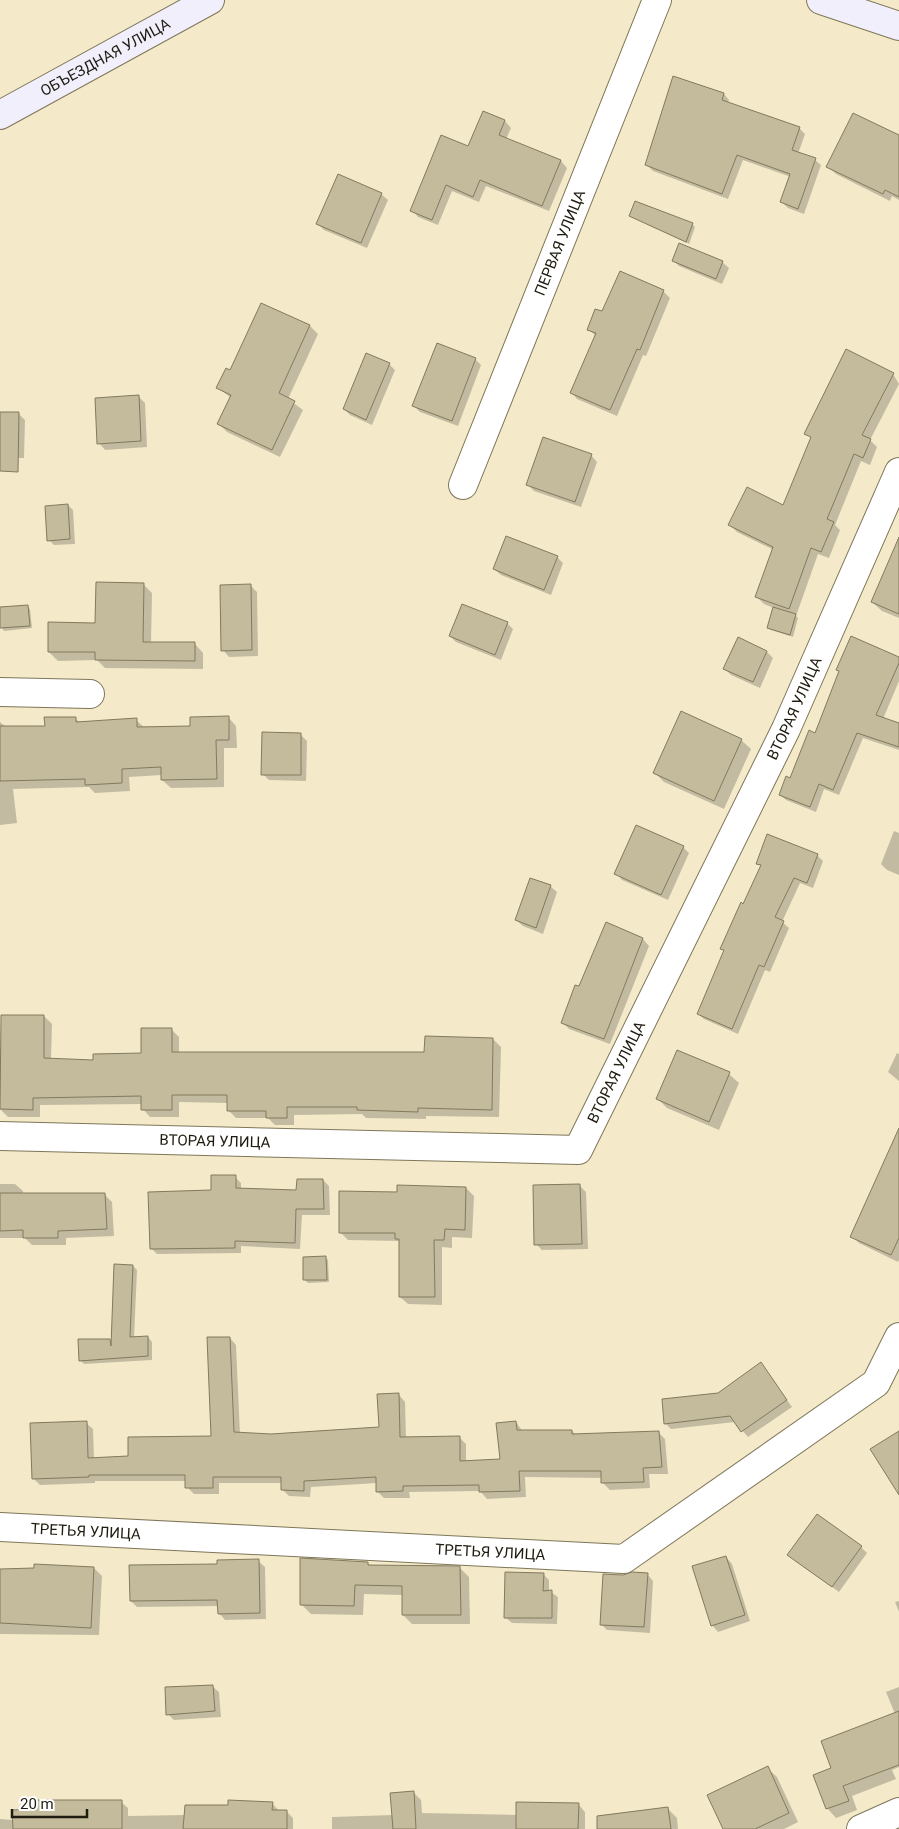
<svg xmlns="http://www.w3.org/2000/svg" width="899" height="1829" viewBox="0 0 899 1829" font-family="Roboto,sans-serif">
<style>
.shadow{fill:#0003}
.building{fill:#c4bb9c;stroke:#827a5d}
.lines{fill:none;stroke-linecap:round;stroke-linejoin:round}
.street-casing{stroke:#7e7659;stroke-width:30}
.secondary-casing{stroke:#7e7659;stroke-width:30}
.street{stroke:#fff;stroke-width:28}
.secondary{stroke:#f2effc;stroke-width:28}
.labels{text-anchor:middle;stroke-width:4;stroke-linejoin:round;paint-order:stroke}
.street-label{font-size:15px;fill:#1f1b0f;stroke:#fff}
</style>
<rect width="100%" height="100%" fill="#f4eaca"/>
<path class="shadow" d="M724 94 729 100 728 103 799 128 805 134 798 154 815 160 821 165 804 214 788 208 782 202 791 177 743 160 728 199 653 171 647 165Z
M484 112 505 121 511 128 506 139 561 161 567 168 549 211 486 186 479 202 452 191 438 225 418 217 412 210 468 148Z
M899 136V200L892 196 890 201 836 174 828 167Z
M381 194 388 200 367 248 324 230 318 224Z
M630 216 692 224 695 227 689 244Z
M673 260 722 262 729 268 722 284 679 266Z
M663 291 670 298 646 356 643 355 617 416 577 399 571 392 596 336 588 329 603 313Z
M262 304 310 326 318 334 288 399 303 410 280 457 227 432 219 424 231 398 218 388 231 372Z
M475 359 481 365 458 426 420 412 414 406Z
M389 364 395 370 372 425 350 415 344 409Z
M893 374 899 384 870 440 877 447 870 465 861 461 835 525 840 530 829 558 818 554 796 616 798 618 793 637 771 630 768 628 774 608 764 604 757 597 774 550 737 532 730 525 784 507 812 439 806 433Z
M138 396 145 403 147 447 105 450 99 443Z
M0 414H19L25 420 24 458H0Z
M591 455 597 462 581 507 534 491 527 484Z
M68 505 73 510 75 544 54 545 49 540Z
M557 557 563 563 551 595 501 575 494 569Z
M899 557V618L882 611 872 602Z
M143 584 152 593 151 643 195 644 203 653V669L105 668 97 660 58 661 49 652 97 624Z
M251 586 257 592 258 656 229 657 223 650Z
M27 606 30 609 32 628 4 631 2 628 0 608Z
M507 623 513 629 501 660 456 642 450 636Z
M767 652 773 658 760 688 731 675 725 669Z
M899 658V681L883 719 899 725V750L863 738 839 795 824 789 816 812 786 800 780 795 816 734 840 672Z
M228 717 236 726 237 748H224V787L171 788 162 780V775L129 777 130 791 95 793 89 787 13 789 17 823 0 825V722L6 727H46L75 718 80 723 136 720 145 728 192 727Z
M300 734 307 741 306 781 269 780 263 774Z
M741 740 751 749 724 809 664 782 654 772Z
M894 831 899 833V875L887 870 881 864Z
M683 847 689 853 668 900 622 880 616 873Z
M817 855 823 861 813 888 800 883 782 922 789 928 770 972 765 970 738 1034 704 1019 698 1014 725 951 722 948 762 867 758 863Z
M550 886 557 892 543 934 523 926 516 920Z
M607 924 643 939 649 946 610 1044 569 1029 563 1023Z
M44 1016 52 1024 51 1059 94 1061 142 1054 171 1029 179 1037V1053H425L493 1039 501 1047 499 1117 426 1116V1119L366 1118 362 1114 294 1115V1125H275L268 1118H236L228 1110V1103L179 1102V1117H150L143 1109 142 1104 40 1105V1117H8L0 1109V1049Z
M678 1052 729 1074 739 1083 719 1130 667 1108 658 1099Z
M897 1053 899 1054V1081L888 1072Z
M899 1130V1260L898 1262 859 1243 852 1236Z
M235 1177 241 1183V1189L298 1191 323 1180 329 1186 330 1215H302L300 1249 241 1246V1253L157 1254 151 1248 212 1191Z
M0 1184H15L23 1191V1195L104 1194 112 1202 114 1236 66 1238V1245H32L25 1238H0Z
M580 1186 586 1192 588 1249 542 1250 536 1244Z
M466 1188 474 1196 472 1238 452 1237V1248L442 1247V1305L408 1304 400 1297 399 1241 348 1240 340 1232Z
M325 1257 328 1260 329 1282 308 1283 305 1280Z
M133 1266 137 1270 134 1338 148 1337 152 1342V1360L84 1364 80 1360 110 1340 112 1342Z
M230 1338 236 1345 240 1434 271 1435 380 1429 399 1395 405 1402 406 1438 459 1437 466 1444V1462L502 1460 516 1422 523 1432 572 1431 576 1435 658 1432 665 1439 668 1474H649L650 1488 610 1490 603 1483 602 1478 525 1477 526 1497 487 1499 480 1491 409 1492 410 1498H384L377 1491V1483L311 1487 310 1497 289 1496 282 1489V1483H219V1494H194L187 1487V1481H95V1483L40 1485 33 1478 86 1423 93 1429 94 1459 130 1457 212 1437Z
M761 1364 792 1407 748 1437 735 1422 671 1429 665 1423 718 1394Z
M861 1547 867 1553 839 1592 795 1561Z
M726 1557 732 1564 750 1621 718 1632 712 1625Z
M258 1561 265 1567 266 1619 225 1620 219 1613V1606L137 1607 131 1601 218 1565Z
M367 1563 371 1566 460 1568 469 1577 470 1624H412L403 1615V1595L364 1594 363 1615 311 1614 301 1604Z
M94 1568 102 1576 99 1635 0 1634V1570Z
M543 1574 549 1580V1591L558 1597 557 1624 512 1623 505 1617Z
M647 1574 653 1581 650 1633 607 1630 601 1624 623 1576Z
M899 1601V1612L895 1602Z
M212 1686 219 1692 221 1717 174 1720 168 1714Z
M899 1687V1767L892 1770 896 1779 852 1796 857 1810 836 1818 827 1808 833 1769 895 1714 886 1692Z
M767 1768 777 1777 798 1822 784 1829H724Z
M413 1792 421 1800 422 1813 517 1815 578 1804 585 1812V1829H332V1817L393 1815Z
M121 1802 128 1808V1816L185 1815 229 1806 272 1803 279 1811H286L293 1818V1829H0V1819L14 1820Z
M667 1808 677 1818 678 1829H611Z"/>
<path class="building" d="M673 76 724 93 722 100 800 127 792 150 816 158 798 209 780 202 790 174 737 155 722 194 645 165Z
M483 111 505 120 499 135 561 160 542 206 480 180 473 197 446 185 432 220 410 211 441 135 468 146Z
M853 113 899 135V197L885 190 883 194 826 167Z
M338 174 382 193 361 243 316 224Z
M635 201 693 223 686 242 629 216Z
M679 243 723 261 716 279 672 261Z
M620 271 664 290 640 350 637 349 610 410 570 393 596 333 587 330 595 309 602 311Z
M261 303 310 325 279 393 295 401 272 450 217 424 231 395 216 388 226 368 230 370Z
M437 343 476 358 452 421 412 406Z
M846 349 894 373 862 435 871 439 863 458 854 454 827 519 834 522 821 552 811 548 789 609 755 597 773 547 728 525 747 487 783 505 811 437 804 434Z
M366 353 390 363 366 420 343 409Z
M139 395 141 441 97 444 95 398Z
M0 412H19L18 472 0 471Z
M543 437 592 454 575 502 526 485Z
M68 504 70 539 47 541 45 506Z
M506 536 558 556 544 590 493 569Z
M899 537V614L871 602Z
M96 582 144 583 143 642H195V661L95 660V652H48V622L95 623Z
M251 584 252 650 221 651 220 585Z
M462 604 508 622 495 655 449 636Z
M28 605 30 626 0 628V607Z
M773 607 796 614 790 635 767 628Z
M851 636 899 657V663L876 715 899 723V747L857 733 833 790 819 784 810 807 779 795 786 776 790 778 809 730 815 733 839 671 836 670Z
M738 637 767 651 753 682 723 669Z
M681 711 742 739 714 801 653 773Z
M229 716V740H216L217 779 161 780V767L122 769V783L85 785V779L0 781V726H45L44 717H76V722L137 718V727L190 726V717Z
M262 732 301 733V775H261Z
M636 825 684 846 661 895 614 874Z
M767 834 818 854 807 883 794 878 775 917 784 921 764 967 759 965 732 1029 697 1014 724 950 720 949 741 902 743 904 761 865 756 864Z
M530 878 551 885 536 928 515 920Z
M606 922 643 938 604 1039 561 1023 575 985 579 986Z
M1 1015H44V1058L93 1060V1054L141 1053V1028H172V1052H424L425 1036 493 1038 492 1110 418 1108V1112L357 1110V1107H287V1118H266V1111H227V1095H172V1110H141V1096L33 1098V1110L0 1109Z
M677 1050 730 1072 709 1122 656 1099Z
M899 1128V1238L891 1255 850 1237Z
M211 1175H236V1188L296 1190 297 1179H323L324 1209H296L295 1243 235 1241V1248L150 1249 148 1192 211 1190Z
M580 1184 582 1244 534 1245 533 1185Z
M397 1185 466 1187 465 1230 445 1229 444 1240H434L435 1297H399V1239H395V1233H339V1191L397 1192Z
M0 1193H105L107 1229 58 1231V1238H23V1230L0 1231Z
M326 1256 327 1280H303V1257Z
M114 1264 133 1265 130 1337 148 1336V1356L79 1361 78 1339H110L111 1346Z
M207 1337H230L234 1432 271 1434 379 1427 377 1394 399 1393 400 1437 460 1436V1461L500 1459 496 1423 516 1421 517 1430H572V1434L659 1431 662 1467 643 1468 644 1482 601 1483V1471H519L520 1491 479 1492V1485L403 1486V1491L376 1492V1477L304 1481V1491L281 1490V1477H213V1488H185V1475H89V1477L32 1479 30 1423 87 1421 88 1458 128 1456V1437L211 1436Z
M761 1362 787 1400 741 1432 730 1416 664 1424 662 1399 718 1393Z
M899 1431V1495L870 1449Z
M817 1514 862 1546 832 1587 787 1555Z
M726 1556 745 1615 711 1626 692 1566Z
M300 1558 368 1562V1565L460 1566 461 1615H402V1586L355 1585 354 1606 300 1605Z
M259 1559 260 1613 218 1614 217 1600 130 1601 129 1565 217 1564V1560Z
M34 1564 94 1567 91 1628 0 1623V1569L34 1568Z
M505 1572 544 1573 543 1591 552 1590V1618H504Z
M632 1572 648 1573 644 1627 600 1625 603 1574 623 1575Z
M213 1685 215 1711 166 1715 165 1687Z
M899 1711V1765L843 1786 849 1801 826 1809 813 1775 831 1768 821 1741Z
M768 1766 789 1813 755 1829H723L707 1795Z
M414 1791 416 1829H393L390 1793Z
M37 1800H122V1829H13L12 1810 36 1809Z
M228 1800 273 1802 272 1810H287V1829H183L185 1805H228Z
M516 1802 579 1803 578 1829H516Z
M668 1807 671 1829H597V1816Z"/>
<g class="lines">
<g class="street-casing">
<g id="street">
<path id="s1" d="M463 485 657 0"/>
<path d="M0 692 90 694"/>
<path id="s2" d="M0 1136 578 1150 786 729 899 472"/>
<path id="s3" d="M0 1527 624 1559 876 1383 899 1337"/>
<path d="M861 1829 899 1812"/>
</g>
</g>
<g class="secondary-casing">
<g id="secondary">
<path d="M821 0 899 26"/>
<path id="s4" d="M0 115 210 0"/>
</g>
</g>
<use href="#street" class="street"/>
<use href="#secondary" class="secondary"/>
</g>
<g class="labels">
<g class="street-label">
<text dy="5" stroke="none"><textPath href="#s4" startOffset="120">ОБЪЕЗДНАЯ УЛИЦА</textPath></text>
<text dy="5" stroke="none"><textPath href="#s1" startOffset="261">ПЕРВАЯ УЛИЦА</textPath></text>
<text dy="5" stroke="none"><textPath href="#s2" startOffset="1070">ВТОРАЯ УЛИЦА</textPath></text>
<text dy="5" stroke="none"><textPath href="#s2" startOffset="665">ВТОРАЯ УЛИЦА</textPath></text>
<text dy="5" stroke="none"><textPath href="#s2" startOffset="215">ВТОРАЯ УЛИЦА</textPath></text>
<text dy="5" stroke="none"><textPath href="#s3" startOffset="86">ТРЕТЬЯ УЛИЦА</textPath></text>
<text dy="5" stroke="none"><textPath href="#s3" startOffset="491">ТРЕТЬЯ УЛИЦА</textPath></text>
</g>
</g>
<path d="M12 1809v8h75v-8" fill="none" stroke="#1f1b0f" stroke-width="2.5"/>
<text x="20" y="1809" font-size="15" fill="#1f1b0f" stroke="#ffffff" stroke-width="4" paint-order="stroke">20 m</text>
</svg>
